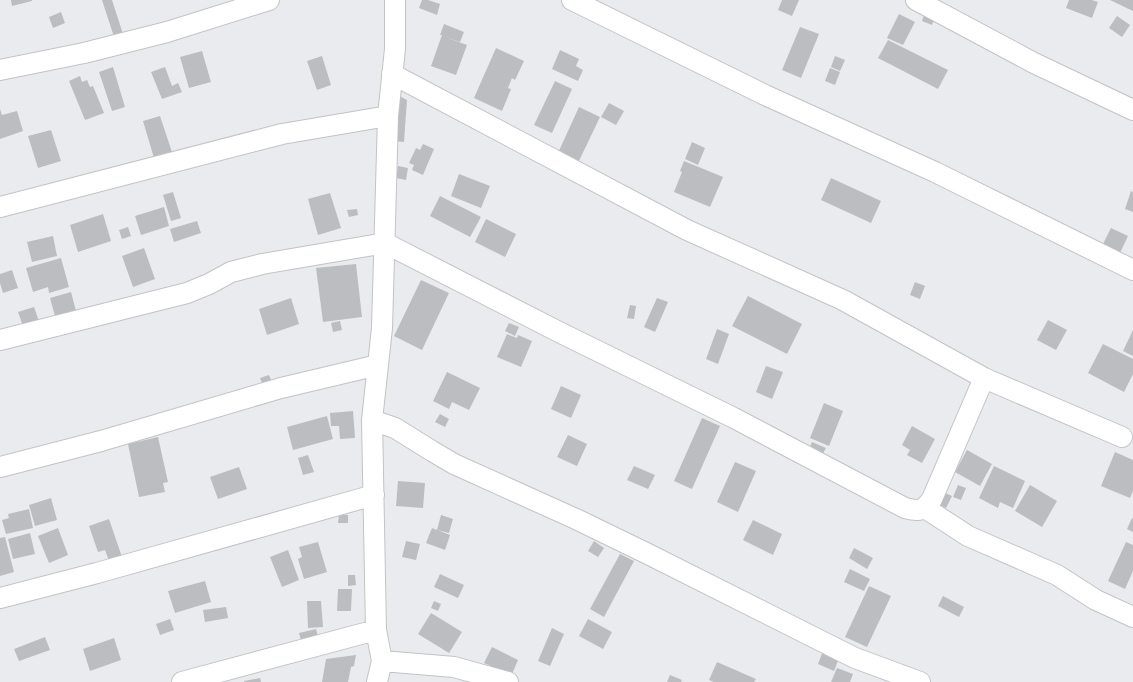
<svg xmlns="http://www.w3.org/2000/svg" width="1133" height="682" viewBox="0 0 1133 682" font-family="Commissioner,sans-serif">
<style>
.building{fill:#bcbdc1}
.lines{fill:none;stroke-linecap:round;stroke-linejoin:round}
.minor-casing{stroke:#c2c3c6;stroke-width:22}
.minor{stroke:#fff;stroke-width:20}
</style>
<rect width="100%" height="100%" fill="#eaebee"/>
<path class="building" d="M11 0H32V1L12 6Z
M102 0H112L123 34 114 37Z
M422 0H428L440 4 437 15 419 8Z
M782 0H799L792 16 778 10Z
M1069 0H1092L1098 2 1092 18 1066 8Z
M1110 0H1133V11Z
M61 12 65 23 53 28 49 17Z
M925 12 935 16 932 25 922 21Z
M899 14 915 22 903 45 887 38Z
M1117 16 1130 25 1122 37 1109 28Z
M444 24 464 32 460 42 445 37 467 45 456 75 431 66 442 35H440Z
M800 27 819 34 801 78 782 70Z
M888 40 948 70 938 89 878 58Z
M496 48 524 61 515 80 512 78 508 88 511 89 502 111 474 98Z
M560 50 579 59 576 66 583 70 578 81 552 69Z
M202 51 211 82 189 88 180 57Z
M322 56 331 85 317 90 307 61Z
M835 56 845 60 840 71 831 67Z
M113 67 125 107 112 111 99 72Z
M165 67 172 86 178 83 182 92 162 99 151 72Z
M830 68 840 72 835 85 825 81Z
M80 76 82 82 87 80 90 87 93 86 104 113 85 120 69 81Z
M555 81 572 89 552 133 534 125Z
M394 93 407 100 404 142 390 141Z
M609 103 624 111 616 125 601 117Z
M579 107 600 117 578 163 558 153Z
M0 109 2 115 17 111 23 131 0 139Z
M160 116 172 152 154 158 143 121Z
M51 130 61 161 38 168 28 136Z
M692 142 705 148 698 165 685 159Z
M423 144 434 149 423 175 412 170 414 165 409 163 416 148 420 150Z
M684 161 723 177 710 207 674 192 682 172 680 171Z
M398 166 408 168 406 180 396 178Z
M459 174 490 186 481 208 451 196Z
M831 178 881 201 871 223 821 200Z
M1131 191 1133 192V212L1125 209Z
M173 192 181 218 171 221 163 195Z
M330 193 341 228 318 235 308 199Z
M440 196 481 217 470 237 430 216Z
M164 207 169 226 141 235 135 216Z
M357 209 358 215 349 217 347 210Z
M103 214 111 241 78 252 70 225Z
M486 219 516 234 505 257 475 242Z
M197 221 201 233 174 242 170 229Z
M128 227 131 236 122 239 119 230Z
M1111 228 1128 236 1119 255 1102 246Z
M53 236 57 256 32 262 27 242Z
M144 248 155 279 133 287 122 256Z
M61 258 69 287 49 293 48 287 33 292 26 268Z
M356 264 362 317 323 322 316 268Z
M12 270 18 288 3 293 0 283V274Z
M421 280 449 293 422 350 394 336Z
M915 282 925 286 920 299 910 295Z
M71 292 76 311 55 316 50 298Z
M748 296 802 324 787 354 732 326Z
M291 298 299 324 267 335 259 309Z
M657 298 668 302 655 332 644 327Z
M630 305 636 306 634 319 627 318Z
M34 307 39 321 23 326 18 312Z
M1048 320 1067 330 1056 350 1037 340Z
M340 321 342 330 333 332 331 323Z
M509 323 519 327 515 336 505 331Z
M717 329 729 334 718 364 706 359Z
M1133 330V356L1123 351Z
M507 334 517 338 518 335 532 341 521 367 497 357Z
M1103 344 1133 359V374L1124 392 1088 373Z
M766 366 783 372 772 399 756 392Z
M447 372 480 388 469 410 452 402 449 409 433 401Z
M269 375 271 380 262 383 260 378Z
M561 386 581 395 571 418 551 409Z
M824 403 843 411 829 446 810 438Z
M353 411 355 438 340 439 339 426H331L330 413Z
M440 414 449 419 445 427 435 422Z
M327 416 333 439 293 450 287 427Z
M702 418 720 426 692 489 674 481Z
M912 426 935 439 922 463 907 455 910 450 902 445Z
M568 435 587 444 577 466 557 457Z
M158 437 168 482 163 483 165 492 139 497 128 444Z
M812 442 826 448 822 455 809 449Z
M967 450 992 464 980 486 955 472Z
M1115 452 1133 460V491L1130 498 1101 486Z
M308 455 314 472 303 475 298 458Z
M735 462 756 471 738 512 717 502Z
M634 466 655 475 648 489 627 480Z
M994 466 1025 481 1013 508 1000 502 998 508 979 498Z
M239 467 247 489 218 499 210 477Z
M398 481 425 483 423 508 396 506Z
M958 485 966 488 961 500 953 497Z
M1030 485 1057 501 1042 527 1015 511Z
M945 493 952 496 946 508 939 505Z
M51 498 57 520 35 526 29 505Z
M29 509 33 528 6 534 2 520 9 518 8 514Z
M339 515H348V523H338Z
M441 515 453 519 449 533 437 530Z
M1132 518 1133 519V532L1127 529Z
M109 519 122 557 109 561 105 550 98 552 89 526Z
M753 520 782 534 773 555 743 540Z
M58 528 68 555 49 563 38 536Z
M432 528 450 535 445 550 426 543Z
M30 533 35 554 13 559 8 539Z
M5 537 14 572 0 576V538Z
M406 541 420 544 416 560 402 557Z
M594 541 604 548 598 557 588 551Z
M318 542 327 572 304 579 298 559 302 557 299 547Z
M1126 542 1133 545V571L1125 589 1108 581Z
M854 548 873 558 867 569 849 558Z
M288 550 299 580 282 587 270 557Z
M620 554 634 561 604 617 590 609Z
M850 569 870 579 864 591 844 582Z
M440 574 464 585 458 598 434 587Z
M348 575H355L356 585 348 586Z
M205 581 211 602 175 613 168 591Z
M869 586 891 596 867 647 845 637Z
M338 589H352L351 611H337Z
M943 596 964 607 959 617 938 606Z
M307 601H321L323 627 308 628Z
M434 601 441 604 438 611 431 608Z
M226 607 228 618 205 622 203 610Z
M431 613 462 632 449 653 418 634Z
M170 619 174 630 160 635 156 624Z
M588 619 612 632 603 649 579 636Z
M552 628 564 634 550 666 538 661Z
M316 629 320 644 303 648 299 633Z
M45 637 50 650 19 661 14 649Z
M114 638 121 660 90 671 83 649Z
M492 647 518 660 509 681 492 673 495 668 484 663Z
M823 651 839 658 834 671 818 664Z
M356 655 354 666 351 667 348 682H322L326 659Z
M717 662 756 679 754 682H714L709 680Z
M837 668 853 674 850 682H831Z
M670 675 682 680 681 682H667Z
M260 678 261 682H244V681Z"/>
<g class="lines">
<g class="minor-casing">
<path id="minor" d="M572 0 765 95 935 172 1133 270
M916 0 1034 63 1133 110
M0 70 84 53 167 32 269 0
M392 74 687 230 843 300 984 378 1122 437
M0 207 282 134 388 116
M0 340 187 293 209 284 231 272 262 264 385 243 561 333 734 418 905 508C920 512 923 511 932 499L984 378
M372 420 395 428 432 451 454 464 576 519 646 553 855 658 920 682
M0 467 101 441 281 388 378 365
M925 508 968 536 1057 575 1096 600 1133 617
M0 598 97 573 374 495
M382 661 454 667 508 682
M182 682 376 630
M377 682 382 661 376 630 372 420 382 328 388 116 395 49V0"/>
</g>
<use href="#minor" class="minor"/>
</g>
</svg>
